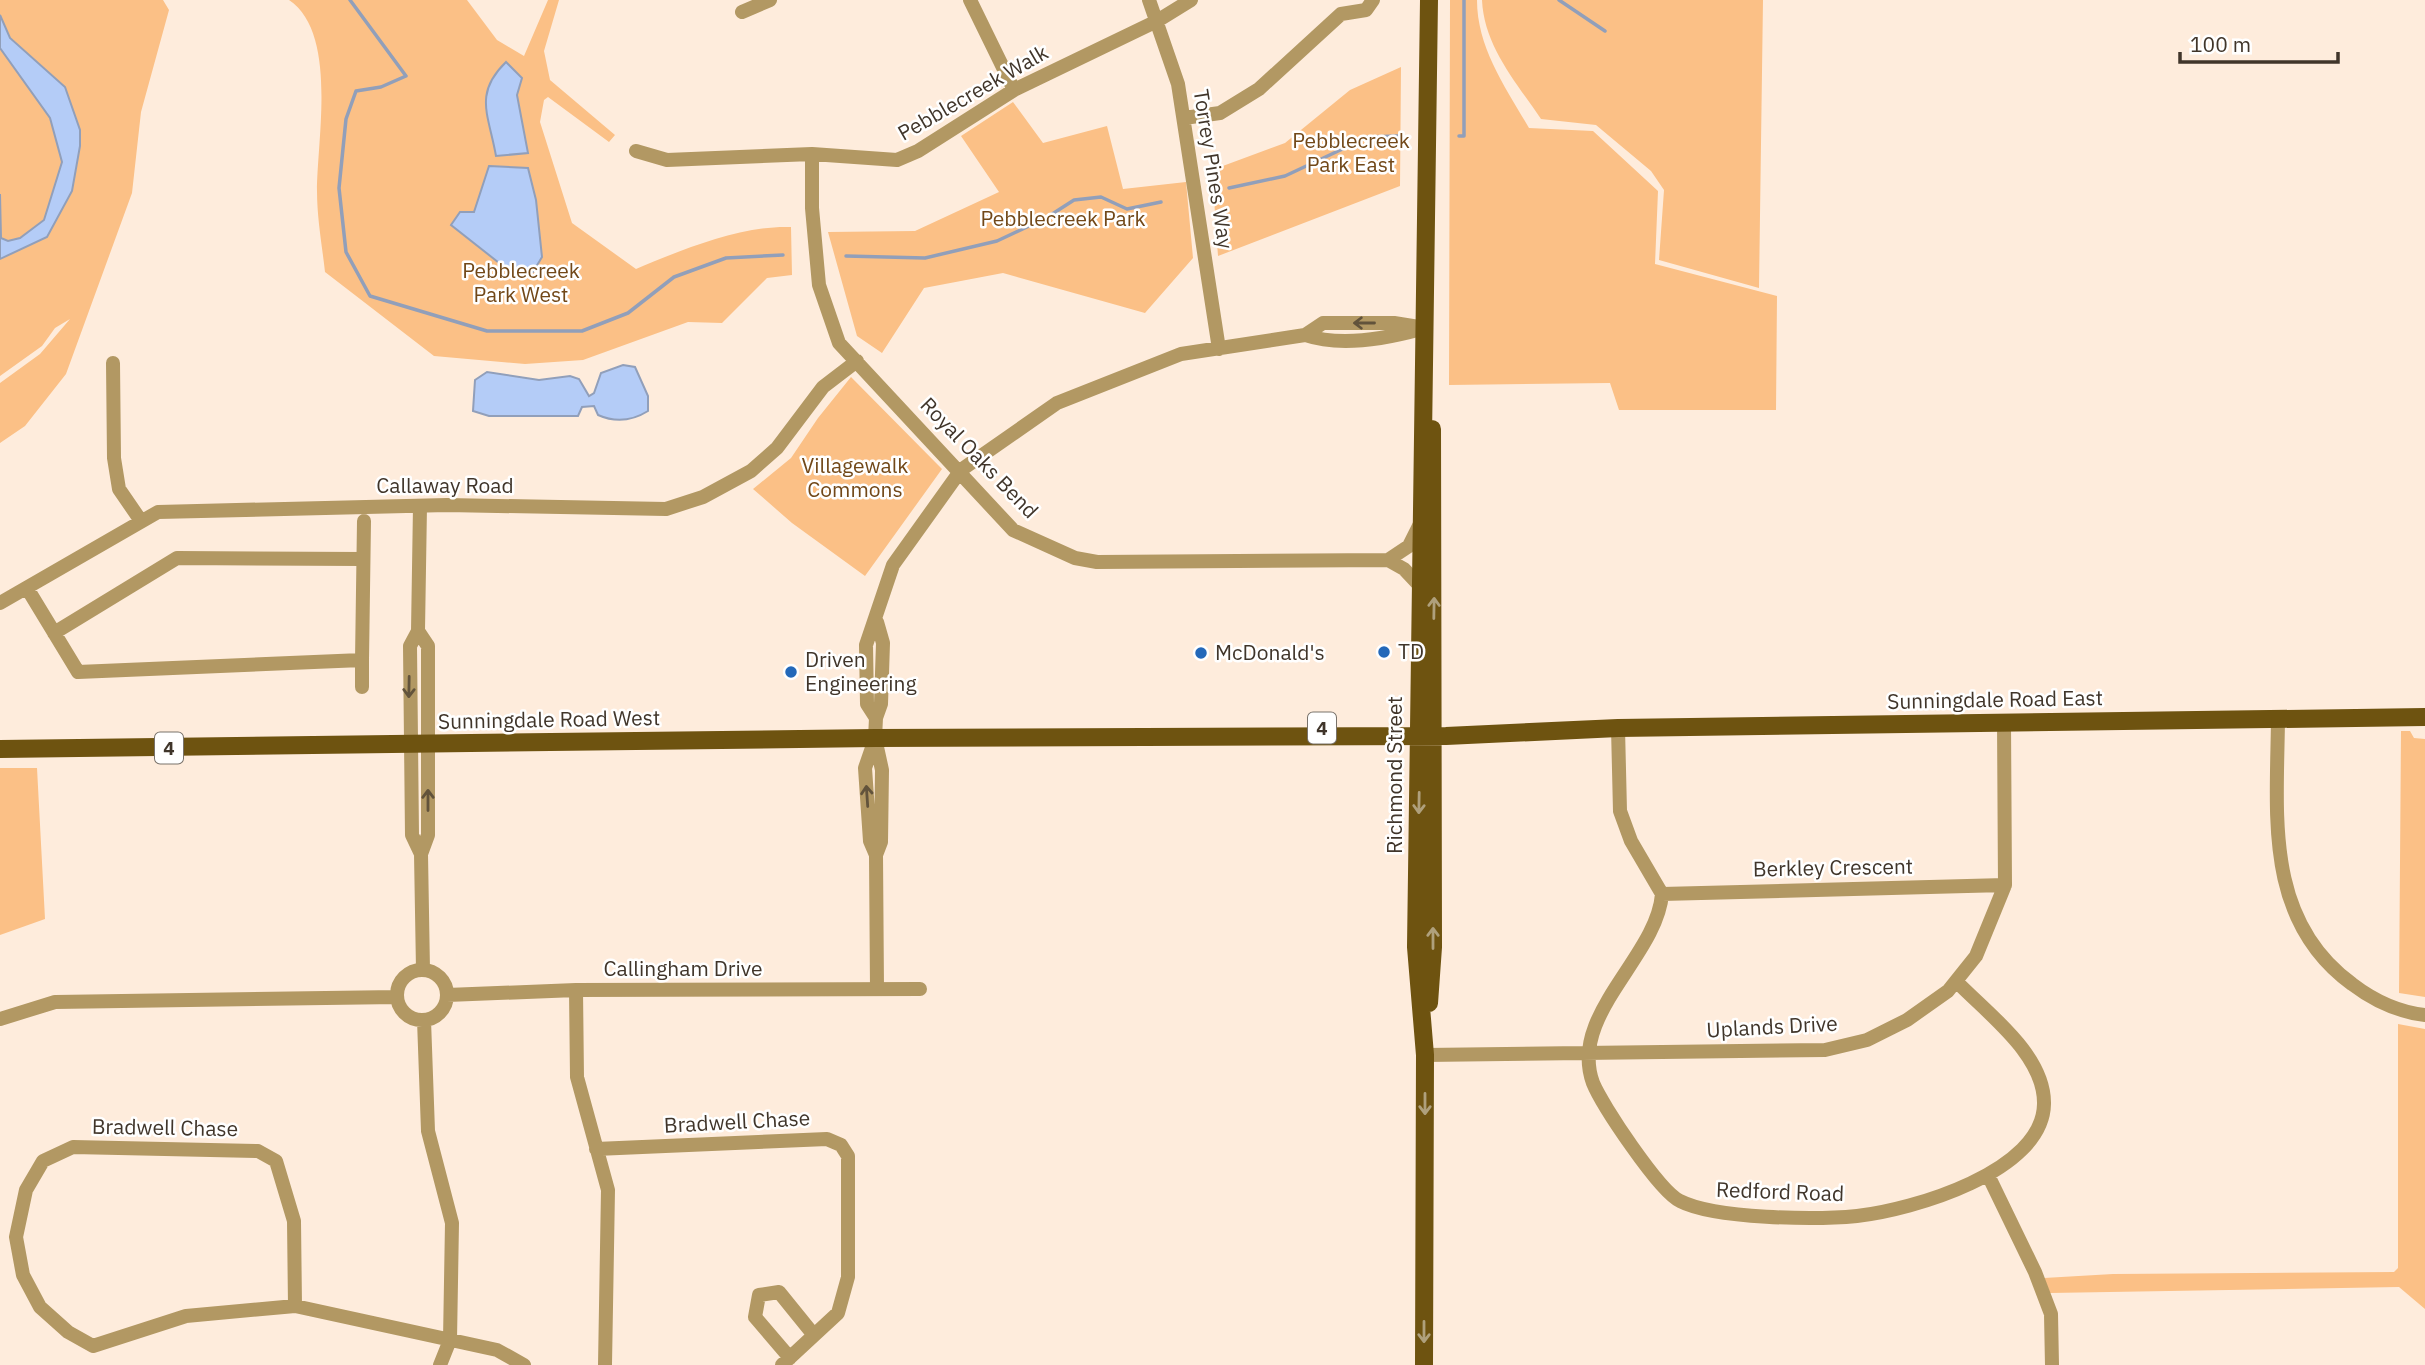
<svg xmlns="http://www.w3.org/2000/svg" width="2425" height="1365" viewBox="0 0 2425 1365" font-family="'IBM Plex Sans',sans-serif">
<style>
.green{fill:#fbc086}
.water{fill:#b4ccf7;stroke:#919fba;stroke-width:2}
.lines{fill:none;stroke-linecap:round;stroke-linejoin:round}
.stream{stroke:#919fba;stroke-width:3.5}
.minor{stroke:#b29863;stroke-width:14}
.major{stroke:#6e5310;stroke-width:18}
.oneway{stroke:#62533b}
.oneway2{stroke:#afa07c}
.poi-dot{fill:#2368b9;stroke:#fff;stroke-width:2.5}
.labels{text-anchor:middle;stroke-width:5;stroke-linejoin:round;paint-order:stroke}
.shield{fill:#fff;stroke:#79726a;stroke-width:2}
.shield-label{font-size:19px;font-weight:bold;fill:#40352a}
.street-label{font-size:21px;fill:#40352a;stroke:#fff}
.park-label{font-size:21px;fill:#724818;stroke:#fff}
.poi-label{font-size:21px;fill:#40352a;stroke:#fff;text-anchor:start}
</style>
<rect width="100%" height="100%" fill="#feecdc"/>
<path class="green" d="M0 0H163L169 10 141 112 132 193 66 374 25 426 0 443V383L40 354 70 319 55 328 42 346 0 376Z
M289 0H467L497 40 524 56 548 0H559L544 51 550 80 615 135 609 142 548 97 544 100 540 122 572 223 636 269C681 250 742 225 791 227L792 275 767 278 722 323 688 322 583 360 525 364 434 356 325 272C322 245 317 218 317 191 317 139 338 33 289 0Z
M1450 0H1477C1477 48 1506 88 1529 128L1593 131 1658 191 1655 264 1777 296 1776 410H1619L1610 383 1449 385Z
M1482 0H1763L1759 288 1659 260 1664 190 1651 171 1596 125 1541 119C1516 82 1484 46 1482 0Z
M1401 67 1400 186 1218 256 1212 170 1285 143 1350 90Z
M1013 102 1043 143 1107 126 1123 189 1186 182 1193 258 1145 313 1003 273 924 288 882 353 857 336 828 232 915 231 999 192 961 136Z
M851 377 942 469 865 576 792 523 753 489 791 458 818 418Z
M2401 731H2410L2414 738 2425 739V997L2399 993Z
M0 768H37L45 919 0 935Z
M2398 1024 2425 1029V1334V1309L2399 1287 2050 1293 2044 1278 2113 1274 2394 1272 2398 1268Z"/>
<path class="water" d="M0 15 10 38 65 87 80 130V146L72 191 47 237 0 259V194L1 238 8 241 20 238 44 220 62 162 50 118 0 48Z
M506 62 522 78 517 95 528 153 496 156C489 115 473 94 506 62Z
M489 166 528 168 536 200 542 257 533 272 508 270 451 225 460 212H474Z
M623 365 635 367 648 396V411C632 421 616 423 598 415L594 406 582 407 578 416H489L473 411 475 380 487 372 539 380 570 376 579 379 589 396 594 393 601 373Z"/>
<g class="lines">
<path class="stream" d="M350 0 406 76 381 87 356 91 346 119 339 188 346 252 370 296 487 331H582L628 313 674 277 726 258 783 255
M1559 0 1605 31
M1459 136H1464V0
M1229 188 1285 176 1368 137 1398 136
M846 256 925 258 997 241 1046 218 1074 200 1101 197 1127 209 1161 202"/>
<path class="minor" d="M970 0 1014 90
M1149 0 1178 84 1219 349
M742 12 770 0
M1184 118 1220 113 1259 89 1341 14 1366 10 1373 0
M636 151 667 160 812 154 897 160 918 151 1014 90 1157 21 1191 0
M812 154V208L819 285 839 343 1013 530 1075 558 1097 562 1388 560 1409 546 1420 524
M1305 335C1340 347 1385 339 1421 329
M113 363 114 458 119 489 141 521
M420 506 418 631 410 646 412 835 421 854
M1388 560 1404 569 1420 586
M27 588 78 672 362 660 364 521
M0 603 158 512 447 505 666 509 703 497 751 471 777 448 823 387 857 361
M877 622 883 643 881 704 876 718 875 738 882 770 881 842 876 855 877 989
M418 631 428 646V835L421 854 423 970
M54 633 177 558 363 559
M362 660V687
M876 718 867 704 866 645 893 565 961 470 1057 403 1181 354 1305 335 1323 323H1394L1425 328
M2278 719C2277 816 2264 920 2352 984 2373 1000 2398 1012 2425 1015
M1618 728 1620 811 1631 841 1662 894C1657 957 1568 1015 1593 1083 1602 1105 1659 1191 1680 1201 1715 1219 1816 1220 1857 1216 1912 1210 2043 1172 2044 1104 2045 1055 1988 1014 1957 982
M875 739 865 768 870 841 876 855
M1662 894 2005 885
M397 995a25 25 0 1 1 50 0a25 25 0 1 1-50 0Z
M576 990 577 1077 608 1190 605 1365
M447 995 576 990 920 989
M0 1019 55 1002 397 997
M424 1020 428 1131 452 1223 450 1340 440 1365
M1425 1055 1825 1050 1867 1040 1907 1020 1948 991 1976 956 2005 885 2004 722
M596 1149 827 1139 841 1145 848 1156V1277L838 1313 782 1365
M1988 1175 2035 1272 2051 1314 2052 1365
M295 1306 294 1221 276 1161 258 1151 73 1147 43 1161 26 1190 16 1237 23 1275 40 1307 68 1332 93 1346 186 1316 295 1306 497 1350 524 1365
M790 1358 755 1317 759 1295 779 1292 813 1334"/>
<path class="major" d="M0 749 875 738 1446 736 1618 728 2425 717
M1429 1003 1433 947 1432 429
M1424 1365 1425 1055 1416 947 1429 0"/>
</g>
<defs><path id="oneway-shaft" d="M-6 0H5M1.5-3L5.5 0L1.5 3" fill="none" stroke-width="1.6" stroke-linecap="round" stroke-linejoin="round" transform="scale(1.75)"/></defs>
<g class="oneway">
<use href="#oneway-shaft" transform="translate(1364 323) rotate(180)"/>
<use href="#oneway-shaft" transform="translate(409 687) rotate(91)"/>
<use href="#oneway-shaft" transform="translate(867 796) rotate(-94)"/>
<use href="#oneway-shaft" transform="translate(428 800) rotate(-90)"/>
</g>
<g class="oneway2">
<use href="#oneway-shaft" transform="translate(1434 608) rotate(-89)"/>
<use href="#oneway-shaft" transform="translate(1419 803) rotate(91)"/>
<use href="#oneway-shaft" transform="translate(1433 938) rotate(-90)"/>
<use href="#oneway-shaft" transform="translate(1425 1104) rotate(90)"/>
<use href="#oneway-shaft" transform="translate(1424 1332) rotate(90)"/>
</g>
<g class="poi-dot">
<circle cx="1384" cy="652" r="7"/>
<circle cx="1201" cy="653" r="7"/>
<circle cx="791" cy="672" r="7"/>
</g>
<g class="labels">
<g class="shield">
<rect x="1308" y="712.5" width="28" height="31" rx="5"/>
<rect x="155" y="732.5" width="28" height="31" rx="5"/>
</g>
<g class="shield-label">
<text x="1322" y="735">4</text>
<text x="169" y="755">4</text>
</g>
<g class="street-label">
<text transform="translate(973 93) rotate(-30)" y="7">Pebblecreek Walk</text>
<text transform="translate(1213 169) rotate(81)" y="7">Torrey Pines Way</text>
<text transform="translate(979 458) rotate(46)" y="7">Royal Oaks Bend</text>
<text x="445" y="493">Callaway Road</text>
<text transform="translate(1995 700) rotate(-1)" y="7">Sunningdale Road East</text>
<text transform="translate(549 720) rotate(-1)" y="7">Sunningdale Road West</text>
<text transform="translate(1395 775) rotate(-90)" y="7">Richmond Street</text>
<text transform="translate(1833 868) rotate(-1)" y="7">Berkley Crescent</text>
<text x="683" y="976">Callingham Drive</text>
<text transform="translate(1772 1027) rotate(-3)" y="7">Uplands Drive</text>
<text transform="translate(737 1122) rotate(-3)" y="7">Bradwell Chase</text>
<text transform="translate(165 1128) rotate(1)" y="7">Bradwell Chase</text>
<text transform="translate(1780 1192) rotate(2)" y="7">Redford Road</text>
</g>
<g class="park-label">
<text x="1351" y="148">Pebblecreek<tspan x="1351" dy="24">Park East</tspan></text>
<text x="1063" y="226">Pebblecreek Park</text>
<text x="521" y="278">Pebblecreek<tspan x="521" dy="24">Park West</tspan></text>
<text x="855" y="473">Villagewalk<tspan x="855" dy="24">Commons</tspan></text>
</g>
<g class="poi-label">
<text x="1398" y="659">TD</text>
<text x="1215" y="660">McDonald's</text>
<text x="805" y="667">Driven<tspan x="805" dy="24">Engineering</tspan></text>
</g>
</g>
<path d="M2180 52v10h158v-10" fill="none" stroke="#40352a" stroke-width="3.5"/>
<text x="2190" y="52" font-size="21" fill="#40352a" stroke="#ffffff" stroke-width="5" paint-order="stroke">100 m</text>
</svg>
